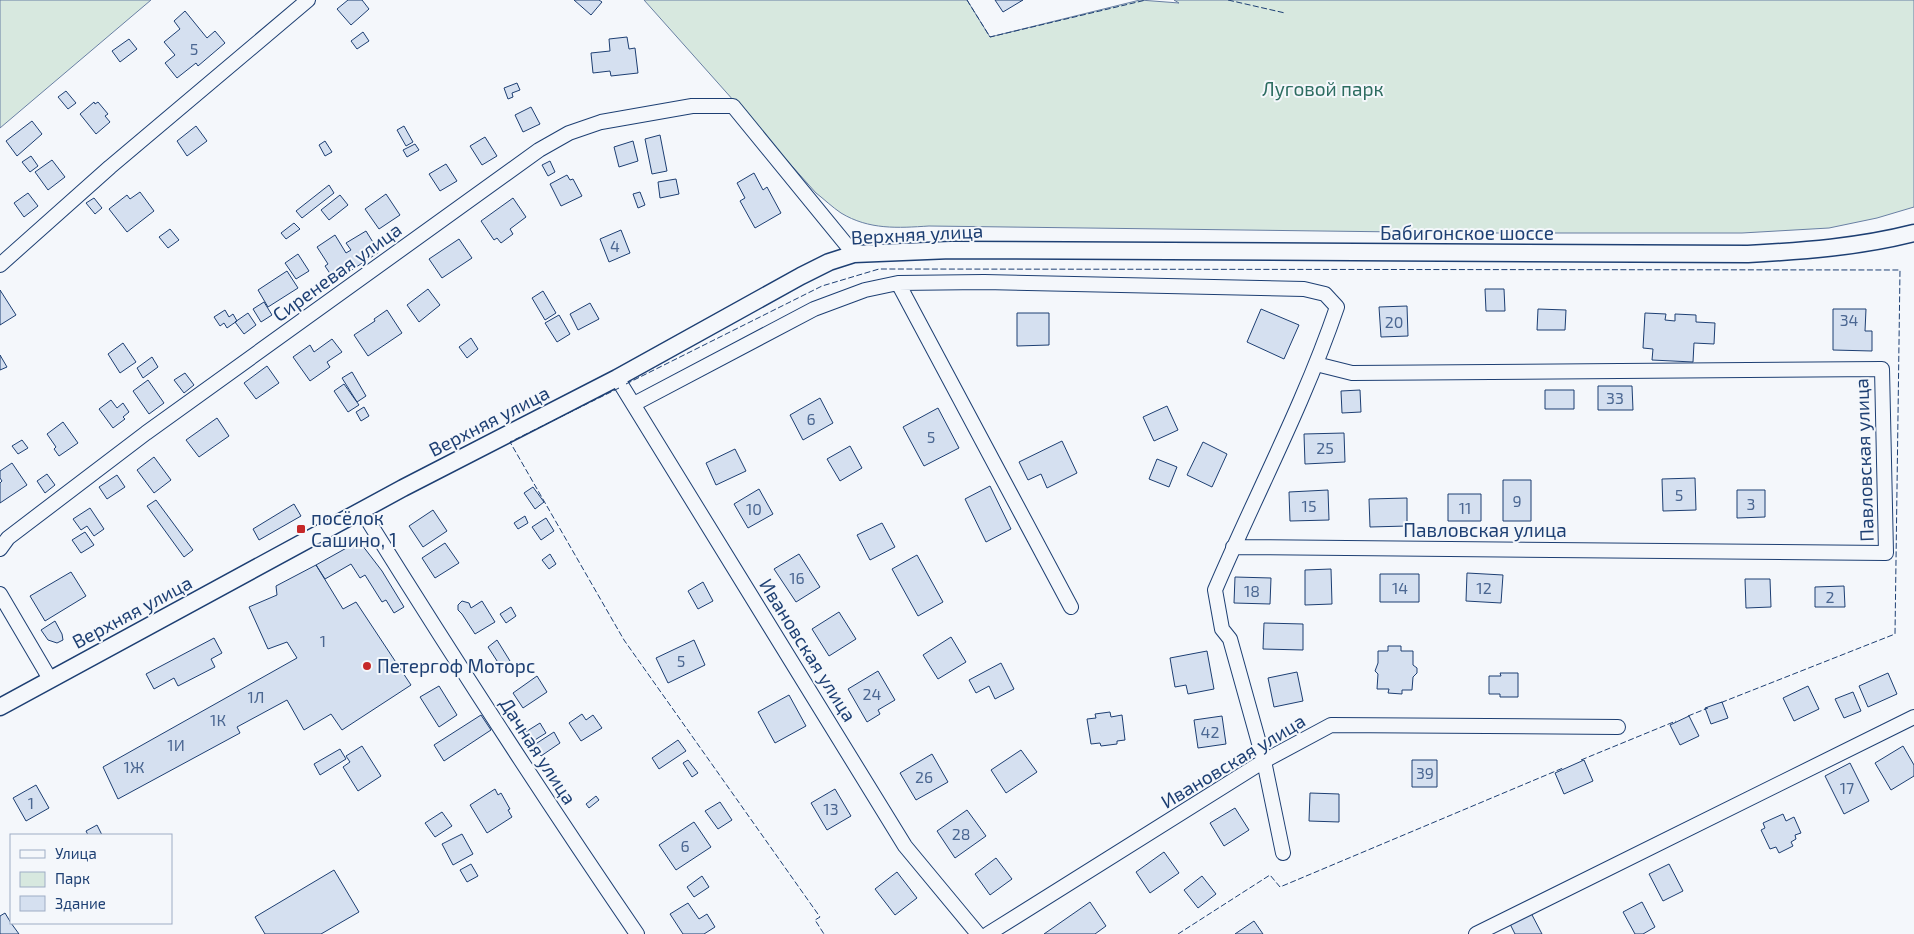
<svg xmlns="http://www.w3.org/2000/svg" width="1914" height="934" viewBox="0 0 1914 934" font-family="'Exo 2',sans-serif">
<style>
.green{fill:#d7e8df;stroke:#687fa3}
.building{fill:#d5e0f0;stroke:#1d3f73}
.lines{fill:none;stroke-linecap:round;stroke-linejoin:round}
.minor-casing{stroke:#1d3f73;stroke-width:16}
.tertiary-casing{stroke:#1d3f73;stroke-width:19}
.minor{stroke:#f4f7fb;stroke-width:14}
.tertiary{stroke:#f4f7fb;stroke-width:16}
.fence{stroke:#1d3f73;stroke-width:1;stroke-dasharray:6 2.5;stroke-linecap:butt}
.poi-dot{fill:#c62828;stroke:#f4f7fb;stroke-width:2}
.labels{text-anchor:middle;stroke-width:4;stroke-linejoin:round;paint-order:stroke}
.number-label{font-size:16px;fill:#4b6792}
.park-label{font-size:19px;fill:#2c6c60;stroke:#f4f7fb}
.street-label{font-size:19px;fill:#1d3f73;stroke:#f4f7fb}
.poi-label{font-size:19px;fill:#1d3f73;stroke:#f4f7fb;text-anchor:start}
</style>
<rect width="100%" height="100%" fill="#f4f7fb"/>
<path class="green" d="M0 0H151L0 128Z
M644 0H967L990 37 1140 0 1179 3 1174 0H1914V207L1877 218 1829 228 1742 233H1478L929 226C898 228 869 230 841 213 832 207 824 199 816 193Z"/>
<path class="building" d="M348 0H362L369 9 351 25 337 9Z
M574 0H599L602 2 591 15Z
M995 0H1023L1003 12Z
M185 11 207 38 215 31 225 43 198 66 196 63 177 78 165 63 175 55 164 42 180 29 174 21Z
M363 32 369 41 357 49 351 41Z
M627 37 629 49 635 48 638 73 611 76 610 71 593 73 591 53 610 51 609 39Z
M129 39 137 49 120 62 112 51Z
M517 83 520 90 512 93 513 97 508 99 504 88Z
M66 91 76 103 68 109 58 97Z
M94 102 95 104 98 102 108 114 105 116 110 122 96 134 80 114Z
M531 107 540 124 523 132 515 115Z
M32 121 42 134 17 156 6 141Z
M196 126 207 141 187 156 177 141Z
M404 126 413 142 406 146 397 130Z
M660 135 667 171 652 174 645 139Z
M485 137 497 156 482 165 470 146Z
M325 141 332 152 325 156 319 145Z
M633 141 638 161 619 167 614 147Z
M415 144 419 150 407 157 403 150Z
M31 156 38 166 30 172 22 162Z
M52 160 65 177 48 190 35 172Z
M550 161 555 172 548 176 542 165Z
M446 164 457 181 440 191 429 174Z
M754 173 763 190 767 187 781 213 755 228 740 201 745 198 737 183Z
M567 175 570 180 573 179 582 196 561 206 550 184Z
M676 179 679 194 660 198 658 182Z
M329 185 334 193 302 218 296 211Z
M140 192 154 211 127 232 109 209 127 195 130 199Z
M640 192 645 205 638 208 633 194Z
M28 193 38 206 24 217 14 203Z
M386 194 400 215 379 229 365 209Z
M340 195 348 205 329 220 321 210Z
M94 198 102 208 95 214 86 203Z
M513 198 526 217 510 229 513 234 501 243 497 238 494 240 481 221Z
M294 223 300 229 286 239 281 233Z
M170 229 179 240 168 248 159 237Z
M621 230 630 253 609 262 600 239Z
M366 231 379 252 335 281 325 266 328 264 317 247 335 235 346 253 351 250 346 243Z
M459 239 472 258 442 278 429 259Z
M298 254 309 271 296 279 285 263Z
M287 271 298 288 268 307 258 290Z
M428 289 440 305 419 322 407 305Z
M1485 289H1504L1505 311H1486Z
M0 290 16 315 0 325Z
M543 291 556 313 545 320 532 298Z
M264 302 272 315 261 322 253 309Z
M590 303 599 319 578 330 570 314Z
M1407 306 1408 336 1381 337 1379 307Z
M1261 309 1299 325 1284 359 1247 342Z
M1538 309 1566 310 1565 330H1537Z
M1833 309H1866L1865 331H1872V351L1833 350Z
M225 310 229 317 233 314 237 321 227 328 224 323 220 326 214 317Z
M387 310 402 333 368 356 354 335 375 321 374 319Z
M248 313 256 325 244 334 235 322Z
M1017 313H1049V345L1017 346Z
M1645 313 1666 314 1665 320 1675 321V314L1696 315V322L1715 323 1714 344 1694 343 1693 362 1652 360 1653 349 1643 348Z
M559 315 570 334 557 342 545 323Z
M471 338 478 349 467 358 459 347Z
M332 339 342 352 327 362 330 367 310 381 293 357 310 345 314 352Z
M123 343 136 362 120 373 108 354Z
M0 355 7 367 0 370Z
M152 357 158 367 143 378 137 368Z
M267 366 279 383 256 399 244 383Z
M352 372 366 396 357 402 342 378Z
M185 373 194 385 184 393 174 380Z
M148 380 164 403 149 414 133 391Z
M344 384 359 405 348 412 334 391Z
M1598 386H1632L1633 410H1598Z
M1360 390 1361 412 1342 413 1341 391Z
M1545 390H1574V409H1545Z
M820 398 833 423 803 440 790 415Z
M111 400 117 408 123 403 129 412 123 417 125 419 113 428 99 409Z
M1167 406 1178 430 1154 441 1143 417Z
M364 407 369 416 361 421 356 412Z
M938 408 959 448 924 466 903 427Z
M217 418 229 436 199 457 186 440Z
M63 422 78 443 59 456 54 449 56 447 47 434Z
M1344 433 1345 462 1305 464 1304 434Z
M22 440 28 448 18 454 12 446Z
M1062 441 1077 473 1047 488 1041 474 1028 480 1019 462Z
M1203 442 1227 454 1212 487 1187 475Z
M850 446 862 468 840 481 827 459Z
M735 449 746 471 716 485 706 463Z
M154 457 171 480 154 493 137 470Z
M1157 459 1177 467 1169 487 1149 479Z
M12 463 27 485 0 503V483L2 481 0 478V471Z
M47 474 55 485 45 493 37 481Z
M117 475 125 487 107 499 99 487Z
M1695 478 1696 510 1663 511 1662 479Z
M1503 480H1531V521H1503Z
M990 486 1011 529 986 542 965 499Z
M533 487 544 502 535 509 524 493Z
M759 489 773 514 748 528 734 504Z
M1328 490 1329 520 1290 521 1289 492Z
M1737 490H1765V517L1737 518Z
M1448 494H1481V521H1448Z
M1407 498V526L1370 527 1369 499Z
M156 500 193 550 184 557 147 506Z
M294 504 301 516 259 540 253 529Z
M90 508 104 529 94 536 87 526 81 530 73 519Z
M433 510 447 531 423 547 409 526Z
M525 516 528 523 518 529 514 523Z
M546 518 554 531 541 540 532 527Z
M882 523 895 547 870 560 857 535Z
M85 532 94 545 81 553 72 540Z
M359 541 382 571 404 607 394 613 386 600 382 602 365 575 360 578 351 564 325 579 316 565Z
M445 543 459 563 435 578 422 558Z
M550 554 556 564 549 569 542 560Z
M799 554 820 587 796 602 774 569Z
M917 555 943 602 918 616 892 569Z
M316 565 343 609 356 602 411 685 342 730 331 714 304 730 287 700 237 727 240 733 118 799 103 767 297 658 287 642 268 649 249 607 277 595 276 586Z
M1331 569 1332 604 1305 605V570Z
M71 572 86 596 45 621 30 596Z
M1467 573 1503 575 1501 603 1466 601Z
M1380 574H1419V602H1380Z
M1235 577 1271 578 1270 604 1234 603Z
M1745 579H1770L1771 607 1746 608Z
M703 582 713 601 698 609 688 591Z
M1844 586 1845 607H1815V587Z
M462 601 469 603 471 608 482 601 495 622 475 634 462 614 458 610V605Z
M511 607 516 616 506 623 500 614Z
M839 612 856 639 829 656 812 629Z
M55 621 62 634 63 640 57 643 48 640 41 630Z
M1264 623 1303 624V650L1263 649Z
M951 637 966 662 938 679 923 655Z
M214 638 222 653 211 659 215 667 178 686 174 678 154 689 146 674Z
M497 640 510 661 501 667 488 647Z
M694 640 705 665 668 683 656 658Z
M1388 646H1401V651H1413V665L1417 668V673L1413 677 1412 690H1402V694L1388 693 1389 689H1377L1378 674 1375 671 1378 663V651H1388Z
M1207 651 1214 689 1188 694 1186 685 1175 687 1170 658Z
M1001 663 1014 689 995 699 989 686 976 693 969 680Z
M878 671 895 700 878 710 880 714 867 722 848 689Z
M1297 672 1303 701 1274 707 1268 678Z
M1500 673H1518V697H1500V694H1489V676H1501Z
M1888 673 1897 694 1868 707 1859 686Z
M537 676 547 692 523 708 513 693Z
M439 686 457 715 439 727 420 697Z
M1808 686 1819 709 1794 721 1783 698Z
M1853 692 1861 711 1844 718 1835 699Z
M789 695 806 726 775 743 758 712Z
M1722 702 1728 718 1711 724 1705 708Z
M1110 712 1111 717 1122 715 1125 740 1117 741V744L1101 746 1100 743 1091 744 1087 719 1096 718 1095 714Z
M582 714 586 720 593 715 602 728 581 741 569 723Z
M481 715 491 730 444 761 434 745Z
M1222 716 1226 744 1198 748 1194 720Z
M1689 716 1699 736 1680 745 1670 725Z
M540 723 546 733 530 743 524 733Z
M554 732 560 743 541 756 534 745Z
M678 740 686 751 659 769 652 758Z
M362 746 381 776 358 791 343 767 350 762 346 756Z
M1903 746 1914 765V776L1891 790 1875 763Z
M340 749 346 759 320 775 314 764Z
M1021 750 1037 772 1006 793 991 770Z
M932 754 948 782 916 800 900 773Z
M688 760 698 773 692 777 683 763Z
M1412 760H1437V787H1412Z
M1584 760 1593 781 1564 794 1555 773Z
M1850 763 1869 801 1844 814 1825 776Z
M36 785 49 808 26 821 13 798Z
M495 789 498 795 501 793 510 809 508 810 512 817 487 833 470 805Z
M835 789 851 816 827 830 811 803Z
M1310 793 1339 794V822L1309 821Z
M596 796 599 800 589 808 586 804Z
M720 802 732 820 718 829 705 811Z
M1235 808 1249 830 1224 846 1210 823Z
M967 810 986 836 955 858 937 831Z
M442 812 452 826 435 837 425 823Z
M1783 814 1786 821 1794 817 1801 833 1795 835 1796 839 1791 842 1793 846 1779 853 1776 847 1770 849 1761 830 1765 828 1763 823Z
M694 822 711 847 676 870 659 845Z
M97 825 102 835H88L86 831Z
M462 834 473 854 453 865 442 844Z
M1164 852 1179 873 1150 893 1136 872Z
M996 858 1012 879 990 895 975 874Z
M471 864 478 876 467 882 460 870Z
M1669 864 1683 891 1663 901 1649 874Z
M334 870 359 912 321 934H265L255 917Z
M897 872 917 898 895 915 875 889Z
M702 876 709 887 694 897 687 887Z
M1202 876 1216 894 1198 908 1184 890Z
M1090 902 1106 926 1095 934H1044Z
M1642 902 1655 927 1643 934H1635L1623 912Z
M688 903 699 919 707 914 715 927 704 934H683L670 914Z
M5 913 11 923 19 934H0V916Z
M1531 913 1542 934H1515L1510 924Z
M1254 921 1263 934H1235Z"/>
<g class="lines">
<g class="minor-casing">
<path id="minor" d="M0 265 110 167 308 0
M898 283 1071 607
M617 378 905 846 978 934
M634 404 814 309 865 290 898 283 984 282 1304 289 1325 294 1337 307C1304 404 1255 496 1215 590L1222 629 1230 639 1264 761 1283 853
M362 511C451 654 542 795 637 934
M1233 547 1886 553 1882 369 1352 373 1316 364
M0 549 8 538 146 433 539 150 569 133 601 122 692 106H733L854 254
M0 594 50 679
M988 934 1264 761 1331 725 1618 727
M1476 934 1914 717"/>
</g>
<g class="tertiary-casing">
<path id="tertiary" d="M0 707 403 488 617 378 801 276 829 262 854 254 951 250 1748 254C1804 251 1859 247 1914 233"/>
</g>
<use href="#minor" class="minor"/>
<use href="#tertiary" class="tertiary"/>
<path class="fence" d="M967 0 990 37 1146 0
M1228 0 1285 13
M626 384 822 286 879 269 1900 270 1895 634 1720 703
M619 388 510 442 624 640 820 917 815 920 824 934
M1688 716 1708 708
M1581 760 1676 721
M1178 934 1270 875 1280 887 1563 768"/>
</g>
<g class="poi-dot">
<rect x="296" y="524" width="10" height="10" rx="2.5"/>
<circle cx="367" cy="666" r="5"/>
</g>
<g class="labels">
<g class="number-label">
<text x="194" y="55">5</text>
<text x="615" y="252">4</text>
<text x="1849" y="326">34</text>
<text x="1394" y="328">20</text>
<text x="1615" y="404">33</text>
<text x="811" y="425">6</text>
<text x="931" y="443">5</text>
<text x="1325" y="454">25</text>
<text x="1679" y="501">5</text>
<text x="1517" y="507">9</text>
<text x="1751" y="510">3</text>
<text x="1309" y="512">15</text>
<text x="1465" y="514">11</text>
<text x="754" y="515">10</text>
<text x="797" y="584">16</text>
<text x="1400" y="594">14</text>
<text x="1484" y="594">12</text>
<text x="1252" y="597">18</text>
<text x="1830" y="603">2</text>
<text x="323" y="647">1</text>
<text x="681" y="667">5</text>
<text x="872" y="700">24</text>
<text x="256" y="703">1Л</text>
<text x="218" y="726">1К</text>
<text x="1210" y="738">42</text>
<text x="176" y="751">1И</text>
<text x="134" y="773">1Ж</text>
<text x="1425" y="779">39</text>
<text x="924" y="783">26</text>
<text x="1847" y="794">17</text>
<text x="31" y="809">1</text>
<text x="831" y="815">13</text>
<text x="961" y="840">28</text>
<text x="685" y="852">6</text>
</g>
<g class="park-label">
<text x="1323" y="96">Луговой парк</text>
</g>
<g class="street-label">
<text x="1467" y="240">Бабигонское шоссе</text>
<text transform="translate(917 234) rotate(-3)" y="7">Верхняя улица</text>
<text transform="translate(337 272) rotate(-36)" y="7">Сиреневая улица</text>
<text transform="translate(489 421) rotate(-27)" y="7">Верхняя улица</text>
<text transform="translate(1864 460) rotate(-92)" y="7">Павловская улица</text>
<text x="1485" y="537">Павловская улица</text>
<text transform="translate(132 612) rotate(-28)" y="7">Верхняя улица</text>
<text transform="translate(808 650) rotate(58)" y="7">Ивановская улица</text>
<text transform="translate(538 751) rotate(57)" y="7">Дачная улица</text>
<text transform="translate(1233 761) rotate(-31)" y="7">Ивановская улица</text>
</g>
<g class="poi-label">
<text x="311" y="525">посёлок<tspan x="311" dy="22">Сашино, 1</tspan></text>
<text x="377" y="673">Петергоф Моторс</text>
</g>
</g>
<rect x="10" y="834" width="162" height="90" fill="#f4f7fb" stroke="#9eadc5"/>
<rect x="20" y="850" width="25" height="8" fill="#f4f7fb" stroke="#9eadc5"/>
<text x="55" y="859" font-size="15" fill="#1d3f73">Улица</text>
<rect x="20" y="872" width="25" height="15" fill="#d7e8df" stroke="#9eadc5"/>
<text x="55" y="884" font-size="15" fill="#1d3f73">Парк</text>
<rect x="20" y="896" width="25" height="15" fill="#d5e0f0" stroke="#9eadc5"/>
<text x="55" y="909" font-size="15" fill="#1d3f73">Здание</text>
</svg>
